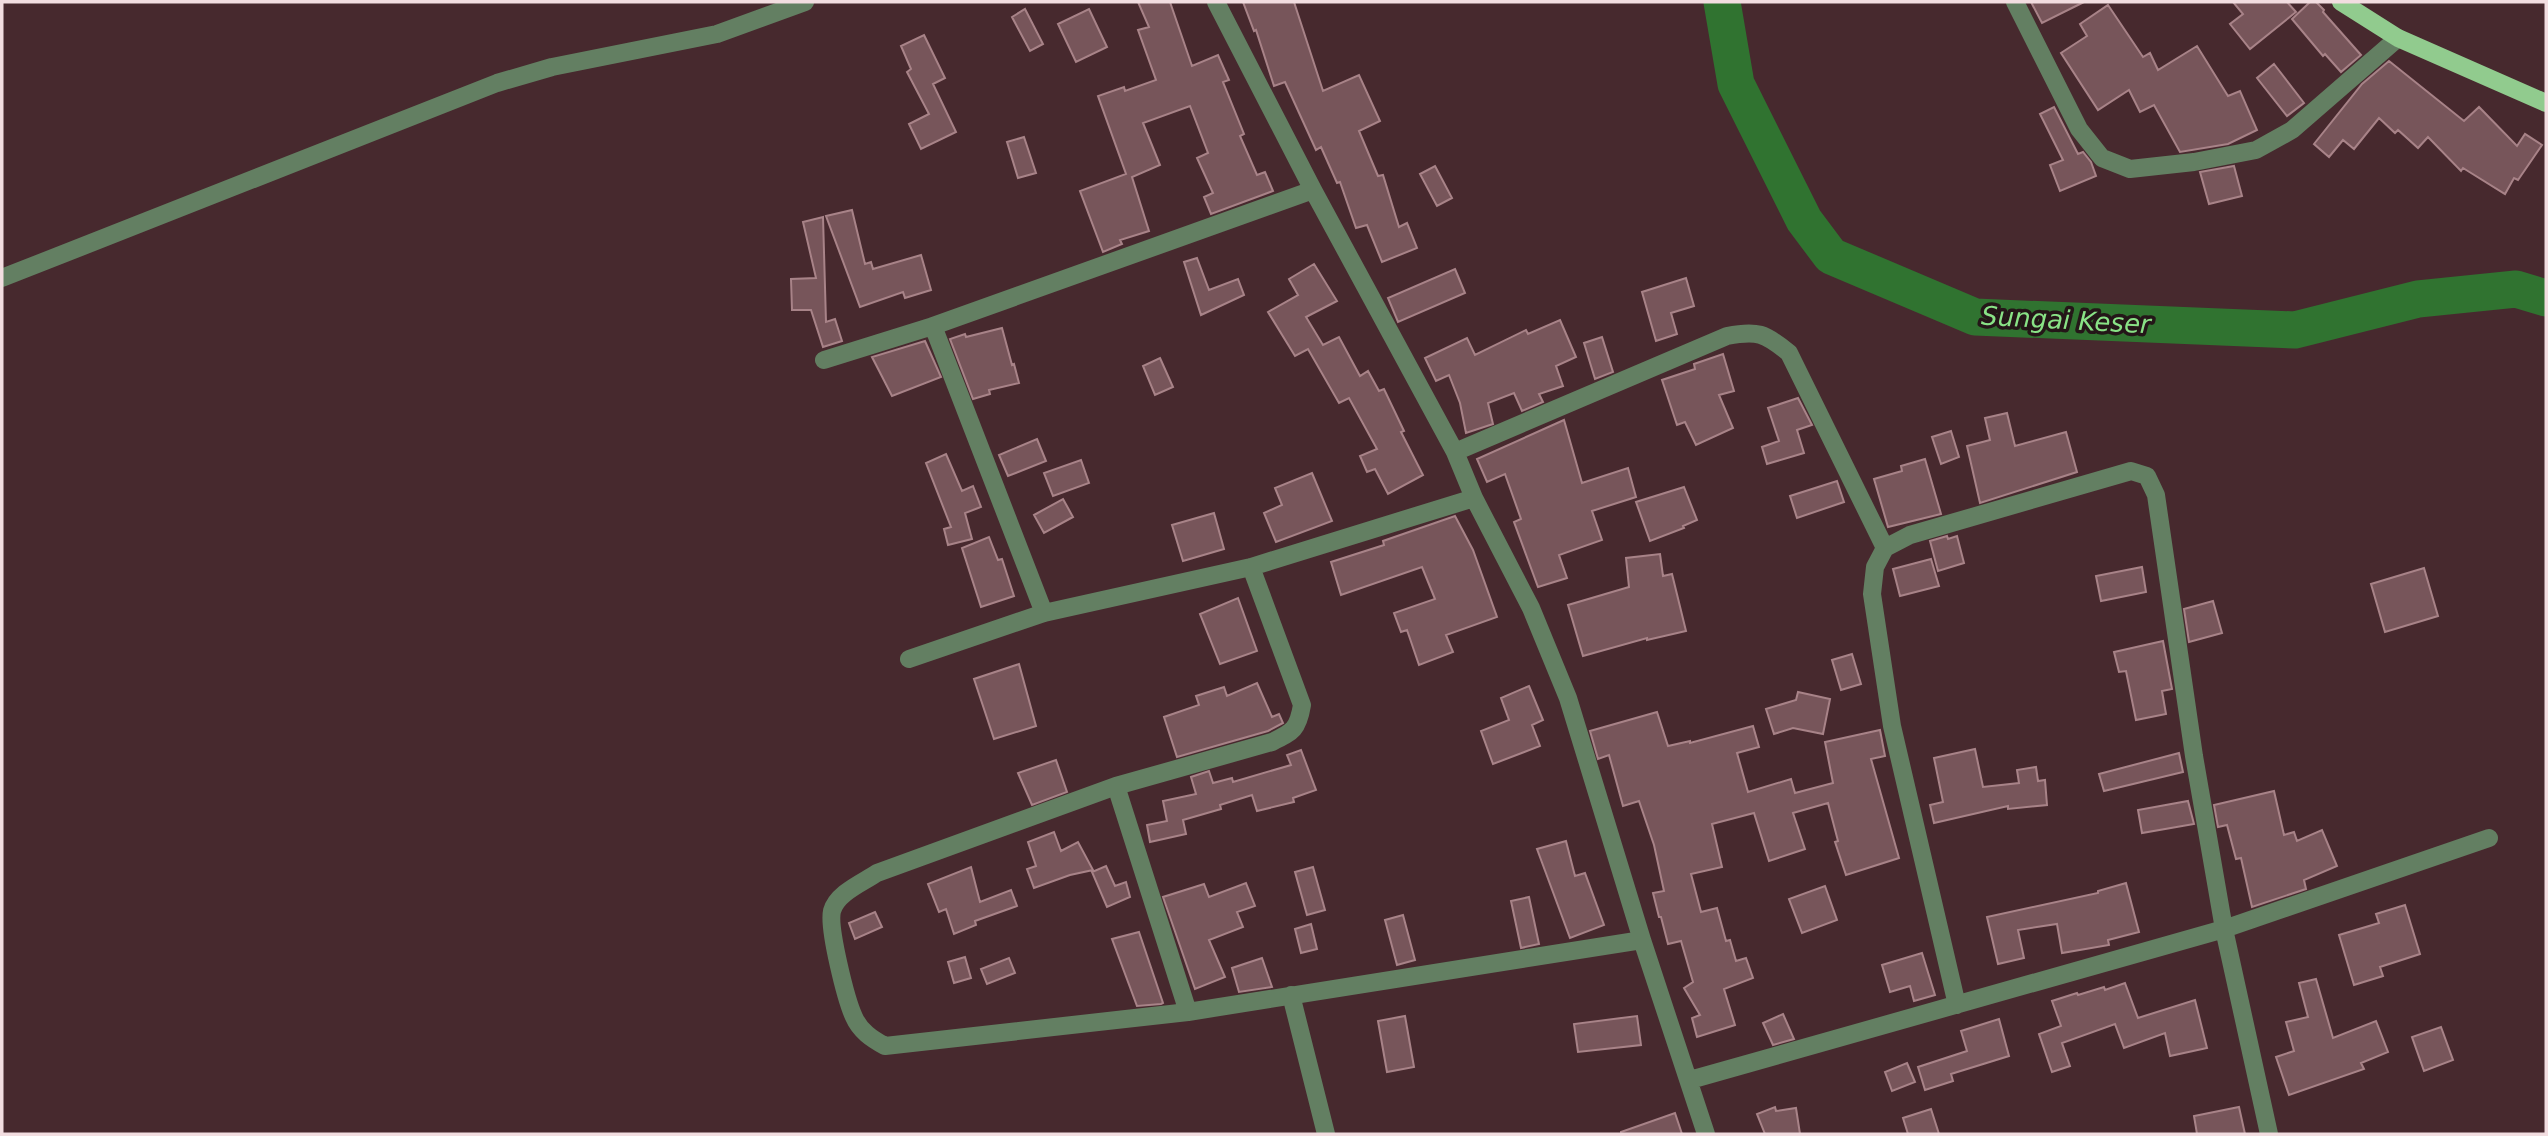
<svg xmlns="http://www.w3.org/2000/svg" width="2548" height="1136" viewBox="0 0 2548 1136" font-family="'DejaVu Sans',sans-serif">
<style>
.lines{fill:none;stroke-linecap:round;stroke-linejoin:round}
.river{stroke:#307330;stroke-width:37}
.building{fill:#77555a;stroke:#a88388;stroke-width:2}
.minor{stroke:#637f62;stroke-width:18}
.major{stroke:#91cb8e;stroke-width:18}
.labels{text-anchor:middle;stroke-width:7;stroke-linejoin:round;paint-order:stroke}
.water-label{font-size:26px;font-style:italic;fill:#89e286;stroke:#241618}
</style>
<rect width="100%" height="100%" fill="#47292e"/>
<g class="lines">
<path class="river" d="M1722 2 1736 84 1804 220 1831 256 1975 317 2295 330 2418 299 2516 289 2546 298"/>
</g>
<path class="building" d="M1138 2H1170L1192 66 1218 55 1229 80 1223 82 1244 134 1240 136 1257 175 1265 172 1273 191 1211 214 1204 197 1213 193 1197 158 1208 153 1190 106 1143 123 1160 165 1132 177 1149 231 1120 240 1122 244 1103 252 1080 191 1126 174 1098 96 1124 87 1125 91 1156 80 1138 30 1149 27Z
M1243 2H1294L1323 91 1359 75 1380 121 1359 131 1378 176 1383 175 1399 227 1407 223 1417 248 1382 262 1367 225 1356 228 1340 182 1337 183 1321 147 1316 150 1285 82 1274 86 1256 30 1254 31Z
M2031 2H2084L2042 23Z
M2233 2H2287L2296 12 2250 49 2230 24 2243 14Z
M2310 2H2316L2324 10 2323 12 2361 55 2341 72 2325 54 2323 56 2292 19Z
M2108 5 2143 57 2150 53 2158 70 2197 46 2228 96 2240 91 2257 130 2228 144 2180 152 2154 105 2140 112 2129 90 2098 110 2061 53 2087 36 2080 24Z
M1025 9 1043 44 1030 51 1012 17Z
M1089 9 1107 47 1076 62 1058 24Z
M924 35 945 78 933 84 956 132 921 149 909 124 929 114 907 72 911 69 901 46Z
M2389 61 2464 121 2479 107 2517 146 2525 134 2542 145 2518 180 2514 178 2505 194 2463 168 2461 171 2428 137 2418 148 2398 130 2395 133 2379 118 2354 149 2343 140 2329 157 2314 144 2362 84Z
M2274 64 2304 103 2287 116 2257 78Z
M2054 107 2078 154 2083 152 2091 162 2096 176 2060 191 2050 165 2063 160 2040 114Z
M1024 137 1036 173 1018 178 1007 142Z
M1435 166 1452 198 1437 206 1420 174Z
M2234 166 2242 196 2209 204 2200 172Z
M852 210 865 264 871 262 873 269 921 255 931 290 905 298 903 292 860 307 826 216Z
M823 217 826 322 835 319 842 341 823 347 811 310H792L791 279 816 278 803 222Z
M1197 258 1209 290 1238 279 1244 295 1201 315 1184 262Z
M1314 264 1337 301 1306 317 1323 345 1339 337 1360 376 1368 371 1379 391 1384 389 1404 431 1401 432 1423 475 1388 494 1375 469 1367 472 1360 456 1377 449 1349 398 1339 403 1308 349 1295 356 1268 312 1298 295 1289 279Z
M1455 269 1465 293 1398 322 1388 298Z
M1686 278 1694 306 1671 313 1677 334 1656 341 1642 292Z
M1560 320 1576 357 1556 366 1563 386 1539 394 1543 402 1522 411 1514 393 1488 403 1493 424 1466 433 1460 403 1449 375 1436 381 1425 358 1467 338 1475 355 1526 330 1528 334Z
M1002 328 1012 365 1014 364 1019 383 989 390 990 394 973 399 950 339 965 334 966 337Z
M1602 337 1613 372 1595 379 1584 343Z
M925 341 941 377 892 396 872 357Z
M1723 354 1734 391 1719 395 1733 428 1696 445 1685 422 1677 425 1662 380 1695 369 1694 364Z
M1160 358 1173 387 1155 395 1143 366Z
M1798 398 1812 425 1797 430 1804 453 1767 464 1762 447 1779 441 1768 408Z
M2007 413 2015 446 2066 432 2077 472 1980 503 1967 446 1990 440 1985 418Z
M1564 420 1582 483 1628 468 1636 497 1592 511 1602 540 1559 555 1567 578 1538 587 1514 522 1521 519 1505 474 1487 482 1477 459Z
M1951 431 1959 457 1941 464 1932 437Z
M1037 439 1046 461 1008 476 999 455Z
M946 454 962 491 973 486 981 507 965 513 972 539 948 545 944 529 951 527 926 463Z
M1925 459 1941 514 1888 527 1874 479 1902 471 1901 466Z
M1081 460 1089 483 1053 496 1044 473Z
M1312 473 1332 521 1276 542 1264 513 1282 505 1275 488Z
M1837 481 1844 502 1797 518 1790 496Z
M1684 487 1697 520 1683 526 1684 528 1650 541 1636 502Z
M1063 499 1073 517 1044 533 1034 515Z
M1214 513 1224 549 1183 561 1172 525Z
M1455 516 1473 550 1497 617 1446 635 1453 652 1419 665 1407 630 1401 632 1394 613 1435 599 1422 567 1341 595 1331 562 1384 545 1383 541Z
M1947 536 1948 539 1957 536 1964 563 1938 571 1930 541Z
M989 537 998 560 1002 559 1014 596 981 607 962 548Z
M1660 554 1663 576 1672 574 1686 631 1647 640V638L1583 656 1568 605 1629 587 1626 558Z
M1931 559 1939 586 1900 596 1893 569Z
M2142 567 2146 592 2101 601 2096 576Z
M2424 568 2438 616 2385 632 2371 584Z
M1238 598 1257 651 1220 664 1200 614Z
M2213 601 2222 633 2189 642 2184 609Z
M2163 641 2172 689 2162 691 2166 714 2136 720 2126 671 2119 672 2114 652Z
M1852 654 1861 684 1841 690 1832 660Z
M1019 664 1036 726 994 739 974 679Z
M1257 683 1272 717 1279 714 1283 723 1268 731 1177 757 1164 717 1199 705 1196 696 1224 687 1227 696Z
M1529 686 1543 720 1532 725 1540 746 1493 764 1481 731 1509 720 1501 698Z
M1798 692 1830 699 1823 734 1793 728 1774 734 1766 709 1796 700Z
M1657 712 1668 746 1690 741V743L1753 726 1759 747 1737 753 1748 792 1791 779 1795 793 1833 783 1825 742 1880 730 1885 756 1871 759 1899 858 1846 875 1835 842 1838 841 1828 803 1793 813 1805 849 1769 861 1754 813 1712 824 1722 867 1691 874 1701 912 1717 908 1726 941 1730 940 1736 961 1746 958 1753 978 1724 989 1735 1025 1697 1037 1692 1018 1700 1015 1684 988 1693 982 1681 941 1668 944 1661 917H1659L1653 893 1664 891 1654 845 1639 801 1623 806 1609 755 1598 759 1590 731Z
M1975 749 1983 787 2019 783 2017 770 2036 767 2038 781 2045 780 2047 805 2008 809V806L1934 823 1930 805 1943 802 1934 758Z
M1301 750 1316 790 1293 798 1294 802 1257 811 1252 795 1220 805 1221 809 1183 820 1186 834 1150 842 1147 825 1167 821 1163 801 1196 794 1191 777 1209 771 1213 783 1232 778 1233 782 1291 765 1287 755Z
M2179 753 2183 772 2104 791 2099 774Z
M1056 760 1067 792 1032 805 1018 773Z
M2274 791 2284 835 2294 832 2297 841 2322 830 2337 866 2304 880 2306 889 2252 907 2241 858 2236 859 2227 825 2218 827 2214 805Z
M2188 801 2194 824 2142 833 2138 810Z
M1054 832 1061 851 1078 842 1093 870 1070 875 1034 888 1027 869 1036 866 1028 842Z
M1566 841 1575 876 1585 873 1604 925 1570 938 1537 849Z
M1106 866 1115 886 1126 882 1130 897 1107 907 1092 872Z
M971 867 980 902 1011 890 1017 906 975 921 976 925 954 934 946 909 939 912 928 884Z
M1313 867 1325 910 1307 915 1295 872Z
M1246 883 1255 906 1237 912 1243 927 1209 940 1225 977 1195 989 1163 897 1204 884 1209 897Z
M2126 883 2139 932 2108 940 2109 945 2062 953 2057 924 2018 930 2024 958 1998 964 1987 917 2098 893V891Z
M1825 886 1837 920 1802 933 1789 899Z
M1529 897 1539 944 1521 948 1511 901Z
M2405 905 2420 954 2380 967 2383 976 2354 985 2339 935 2379 923 2376 914Z
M875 912 882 927 855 939 849 923Z
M1403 915 1415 960 1397 965 1385 920Z
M1311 924 1317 949 1301 953 1295 929Z
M1139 932 1163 1003 1161 1004 1137 1006 1112 939Z
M1922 953 1935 995 1914 1001 1910 986 1890 992 1882 965Z
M965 957 971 978 954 983 948 962Z
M1009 958 1015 973 987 984 981 969Z
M1262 958 1272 987 1239 992 1232 968Z
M2316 979 2333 1038 2376 1021 2388 1052 2361 1063 2364 1069 2289 1095 2276 1057 2294 1051 2286 1022 2308 1017 2299 983Z
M2125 983 2138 1018 2195 1000 2207 1048 2170 1056 2165 1033 2124 1048 2115 1024 2062 1043 2070 1066 2052 1072 2039 1034 2061 1026 2052 1001 2077 993 2078 995 2104 987 2105 990Z
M1783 1014 1794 1039 1773 1045 1763 1023Z
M1405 1016 1414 1067 1387 1072 1378 1021Z
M1637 1016 1641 1045 1578 1052 1574 1024Z
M1999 1019 2009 1056 1951 1074 1953 1081 1925 1090 1918 1067 1967 1051 1961 1031Z
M2441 1027 2453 1060 2424 1071 2412 1037Z
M1907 1063 1915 1082 1892 1091 1885 1072Z
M1775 1107 1776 1111 1796 1108 1800 1134H1765L1757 1114Z
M2239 1107 2245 1134H2197L2194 1116Z
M1931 1109 1939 1134H1908L1903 1118Z
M1675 1113 1682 1134H1621V1132Z"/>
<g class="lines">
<path class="minor" d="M1216 2 1313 190 1455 452 1474 498 1531 608 1568 698 1642 940 1706 1134
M2015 2 2079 129 2102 158 2130 169 2194 162 2256 150 2292 130 2398 38
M2 278 497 83 552 67 717 34 805 2
M933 326 1044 613
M824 360 933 326 1313 190
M1455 452 1727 336C1757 330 1765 333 1789 353L1885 548
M1251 567 1302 705C1298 729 1293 732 1272 742L1116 786 877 873C862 883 837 893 832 911 828 928 846 1000 854 1017 860 1031 872 1039 885 1046L1188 1012 1642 940
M909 659 1044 613 1251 567 1474 498
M1116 786 1188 1012
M1291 995 1326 1134
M1957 1005 1892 726 1872 594 1875 567 1885 548 1910 535 2131 471 2147 476 2156 495 2194 756 2224 929 2489 838
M1690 1080 2224 929 2269 1134"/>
<path class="major" d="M2341 2 2398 38 2546 103"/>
</g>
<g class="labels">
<g class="water-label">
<text transform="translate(2066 320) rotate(3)" y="9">Sungai Keser</text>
</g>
</g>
<rect width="2548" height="1136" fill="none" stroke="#f2dde0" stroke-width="7"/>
</svg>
